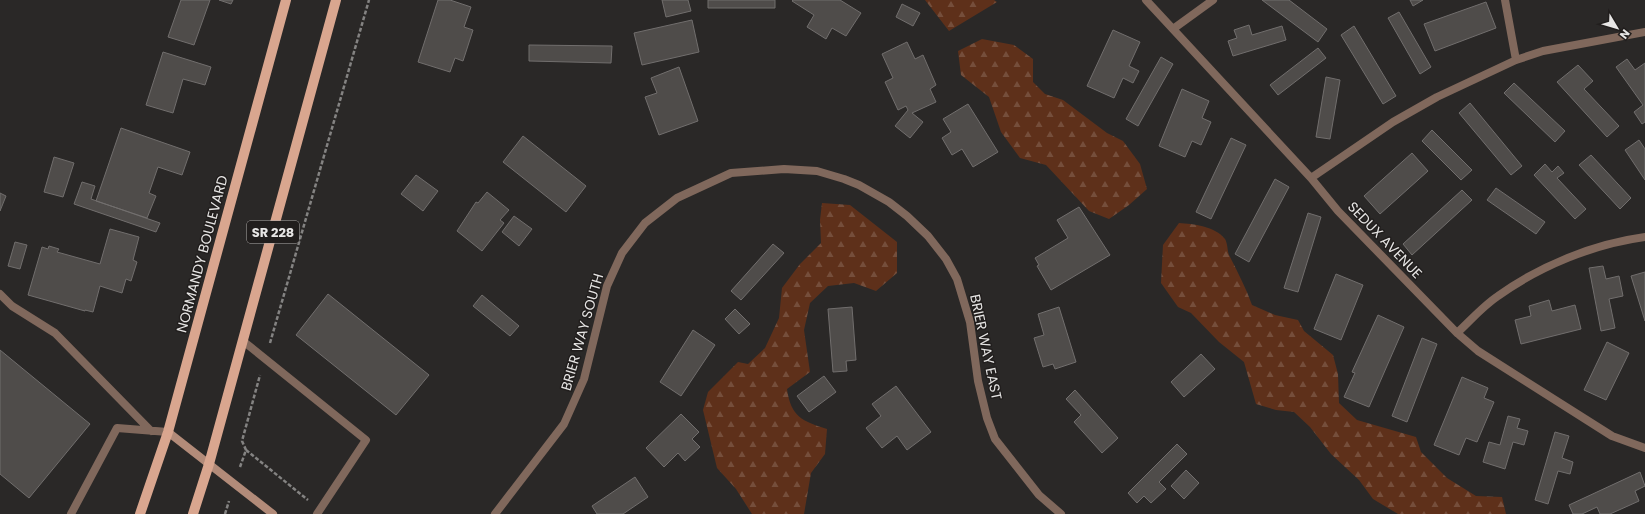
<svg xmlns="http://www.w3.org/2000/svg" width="1645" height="514" viewBox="0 0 1645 514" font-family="Poppins,sans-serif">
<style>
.forest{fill:url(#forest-firs)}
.building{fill:#4f4c4a;stroke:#716e6d}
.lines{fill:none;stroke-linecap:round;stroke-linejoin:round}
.path{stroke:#848382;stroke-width:2.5;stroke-dasharray:4 2;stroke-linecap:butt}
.lane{stroke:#80685c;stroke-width:8}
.street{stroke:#80685c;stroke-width:8}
.secondary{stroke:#b28b79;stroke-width:8}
.primary{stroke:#d9a68f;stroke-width:10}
.labels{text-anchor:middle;stroke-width:3;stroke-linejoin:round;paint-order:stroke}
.shield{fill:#211e1d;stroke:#acaaa9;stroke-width:1}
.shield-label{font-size:13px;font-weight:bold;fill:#e7e6e5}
.street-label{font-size:14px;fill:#e7e6e5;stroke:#211e1d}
</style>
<defs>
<pattern id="forest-firs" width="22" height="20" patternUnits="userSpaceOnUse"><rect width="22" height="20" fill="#5e301a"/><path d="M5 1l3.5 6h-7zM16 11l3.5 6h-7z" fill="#754e3b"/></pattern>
</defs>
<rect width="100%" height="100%" fill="#2a2827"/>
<path class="forest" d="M925 0H994L997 2 949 31Z
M982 39 1014 45 1033 59V82L1045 94 1063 100 1107 133 1123 141 1140 164 1147 189 1129 205 1109 219 1089 211 1046 165 1020 158 1001 132 989 97 961 75 958 51Z
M822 203 850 205 897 242V273L876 291 854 283 828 286 810 303 804 330 810 372 787 389C791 417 802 421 827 429L825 454 811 473 804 514H752L736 489 717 468 703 410 708 392 738 362 748 364 765 348 779 318 782 288 800 264 821 243 820 220Z
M1179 223C1193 224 1215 226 1225 239 1228 244 1227 252 1230 257 1238 273 1246 288 1252 305L1275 315 1298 320 1304 331 1333 355 1338 374 1339 403 1357 420 1416 437 1421 452 1447 478 1476 496 1502 497 1506 514H1398L1373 499 1359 480 1331 454 1310 427 1294 412 1276 410 1256 404 1244 362 1219 342 1191 313 1178 307 1161 283 1163 245Z"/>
<path class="building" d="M181 0H210L194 45 168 37Z
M219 0H233L231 4Z
M438 0H450L471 7 464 27 473 30 463 61 455 58 450 72 418 62Z
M662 0H688L691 11 666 17Z
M708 0H775V8H708Z
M793 0H840L861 13 846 36 832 28 826 39 807 27 814 15 792 1Z
M1262 0H1289L1327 29 1318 42Z
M1410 0H1423L1413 6Z
M1486 2 1496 28 1435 51 1424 24Z
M902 4 920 13 913 26 896 17Z
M1399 12 1431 67 1420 74 1388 18Z
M692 20 699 52 642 65 634 33Z
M1249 25 1252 35 1282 26 1286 40 1233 56 1228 41 1237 38 1234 30Z
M1354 26 1396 96 1383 104 1341 35Z
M1113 30 1140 42 1129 66 1139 71 1133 83 1123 78 1114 98 1087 86Z
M907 42 915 59 923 55 936 85 930 89 936 102 912 113 923 122 910 138 895 126 908 110 906 106 898 110 885 82 893 78 882 54Z
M529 45 612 46 611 63 529 61Z
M1318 48 1326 58 1278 95 1270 85Z
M163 52 211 67 205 85 183 79 173 113 146 105Z
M1161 57 1173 64 1138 126 1126 119Z
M1627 59 1635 70 1645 63V122L1642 124 1634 112 1643 105 1616 67Z
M1578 65 1593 81 1584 89 1619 126 1607 137 1557 82Z
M679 67 698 121 659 135 645 97 657 93 651 78Z
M1326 77 1340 80 1330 139 1316 137Z
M1514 83 1565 131 1555 142 1504 93Z
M1182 89 1209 101 1202 118 1211 122 1201 145 1192 141 1185 157 1159 146Z
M1470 103 1522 166 1511 175 1459 113Z
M968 104 998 152 973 167 962 149 952 155 942 138 951 132 943 119Z
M121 128 190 152 182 175 158 167 149 193 156 196 147 218 96 201Z
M1432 130 1472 170 1461 180 1422 141Z
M523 136 586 186 566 212 503 162Z
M1231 138 1246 145 1211 219 1196 212Z
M1639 140 1645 149V180L1625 150Z
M1412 153 1428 171 1380 214 1364 196Z
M1591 155 1631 198 1620 209 1579 165Z
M54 157 74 163 63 197 44 192Z
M1545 164 1552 172 1558 166 1564 173 1557 178 1586 209 1575 219 1534 175Z
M416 175 438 191 423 211 401 194Z
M1275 179 1289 187 1249 262 1235 254Z
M82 182 95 186 91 199 160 223 156 232 74 204Z
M1496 188 1545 222 1536 234 1487 200Z
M1462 190 1472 200 1412 255 1403 244Z
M487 192 509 210 500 220 504 223 482 251 457 231 476 202 478 203Z
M0 193 6 196 0 211Z
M1079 207 1110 255 1051 290 1037 266 1039 265 1035 258 1068 238 1057 220Z
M1308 213 1321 217 1298 292 1284 288Z
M514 216 532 229 519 246 502 232Z
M110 229 139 237 133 260 137 262 131 281 126 279 122 293 100 286 93 312 85 310V311L28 295 42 247 48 249 49 246 59 249 57 252 100 264Z
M15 242 27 245 20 269 8 266Z
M773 244 784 253 741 300 731 291Z
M1603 266 1606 279 1619 276 1623 296 1609 299 1615 328 1601 331 1589 268Z
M1645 272V321L1631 276Z
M1336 274 1363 285 1341 340 1314 329Z
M328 294 429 375 396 415 296 335Z
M482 295 519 326 510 336 473 306Z
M1549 300 1552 311 1575 305 1581 329 1521 344 1515 320 1531 316 1529 306Z
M852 307 856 360 846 361 847 371 833 372 828 309Z
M1059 307 1076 362 1055 369 1053 364 1043 367 1034 338 1044 335 1038 314Z
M735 309 750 324 739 334 725 319Z
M1378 315 1404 327 1369 407 1344 397 1355 373 1352 372Z
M693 330 715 345 681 396 660 382Z
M1422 338 1437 344 1407 422 1392 416Z
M1607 342 1629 353 1606 400 1584 390Z
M0 350 90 424 29 498 0 474Z
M1201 354 1215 369 1184 397 1171 382Z
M824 376 836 392 809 412 797 396Z
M1462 377 1488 388 1484 398 1494 402 1477 442 1466 438 1459 455 1434 445Z
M896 386 931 432 907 450 897 436 882 448 866 428 881 416 872 404Z
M1075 390 1118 438 1102 453 1074 422 1081 415 1066 399Z
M681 414 699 432 692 439 700 447 685 461 678 453 664 467 646 448Z
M1508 416 1520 419 1517 428 1528 431 1524 445 1513 442 1505 469 1483 462 1489 442 1500 445Z
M1555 432 1569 436 1562 458 1573 462 1570 474 1558 471 1548 504 1535 500Z
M1177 444 1187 454 1159 482 1166 489 1151 503 1144 496 1137 503 1128 493Z
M1186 470 1199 483 1184 499 1171 486Z
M1640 472 1645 486 1635 491 1639 501 1610 514H1600L1597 507 1582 514H1573L1569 505Z
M635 477 648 497 623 514H597L592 506Z"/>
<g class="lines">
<path class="path" d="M270 343 369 0
M246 450 308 500
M240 467 246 450 242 441 260 375
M225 514 229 501"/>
<path class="lane" d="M0 294 12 306 55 333 151 431
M243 341 366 440 317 514
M71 514 117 428 168 432"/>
<path class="street" d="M1146 0 1311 178 1338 211 1457 333 1478 351 1612 436 1645 448
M1505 0 1516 60
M1173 29 1213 0
M1311 178 1393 122 1437 97 1516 60 1543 51 1645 32
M1457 333C1470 321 1483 306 1498 296 1540 266 1593 244 1645 237
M495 514 564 424 584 379 607 286 622 253 645 223 677 198 731 173 784 169 817 171 844 179 859 185 889 202 907 216 928 236 946 259 957 279 970 322 978 381 987 418 995 439 1039 495 1061 514"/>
<path class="secondary" d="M168 432 273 514"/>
<path class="primary" d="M140 514 168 432 286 0
M193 514 209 464 336 0"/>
</g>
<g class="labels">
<rect class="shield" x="247" y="221" width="52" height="22" rx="3"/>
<g class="shield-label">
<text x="273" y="237">SR 228</text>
</g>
<g class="street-label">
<text transform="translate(1385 240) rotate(46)" y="5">SEDUX AVENUE</text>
<text transform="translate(202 254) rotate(-75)" y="5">NORMANDY BOULEVARD</text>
<text transform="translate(582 332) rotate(-74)" y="5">BRIER WAY SOUTH</text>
<text transform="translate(986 347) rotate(78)" y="5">BRIER WAY EAST</text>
</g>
</g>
<g transform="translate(1617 28) rotate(128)" stroke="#211e1d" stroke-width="3" paint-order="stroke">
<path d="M0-3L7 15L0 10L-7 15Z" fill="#e7e6e5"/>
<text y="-6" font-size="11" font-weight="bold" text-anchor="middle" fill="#e7e6e5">N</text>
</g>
</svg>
